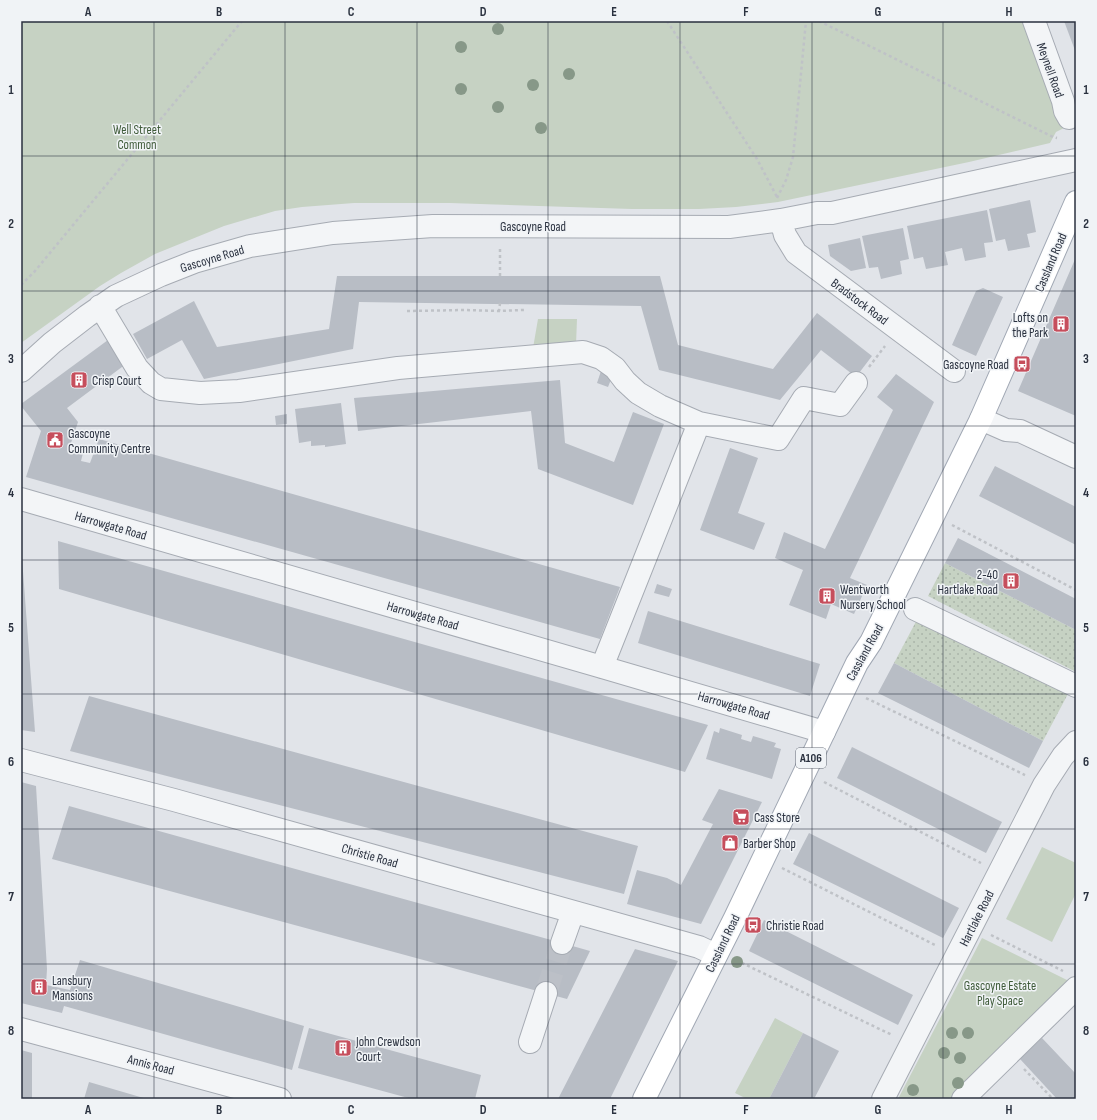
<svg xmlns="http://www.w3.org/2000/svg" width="1097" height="1120" viewBox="0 0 1097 1120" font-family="'Sofia Sans Condensed',sans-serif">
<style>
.grass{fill:url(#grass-dots)}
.park{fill:#c6d2c3}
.building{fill:#b8bdc5}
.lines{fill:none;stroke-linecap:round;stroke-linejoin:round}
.minor-tunnel{stroke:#bcc0c7;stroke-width:22;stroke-dasharray:22 11;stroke-linecap:butt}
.minor-casing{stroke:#a6abb3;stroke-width:24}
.major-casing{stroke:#a1a8b4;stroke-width:24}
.path{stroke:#bfc2c7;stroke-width:2.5;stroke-dasharray:3 3;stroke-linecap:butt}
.minor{stroke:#f3f5f7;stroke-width:22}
.major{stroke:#fff;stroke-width:22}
.tree{fill:#879888}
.grid{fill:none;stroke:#2a313f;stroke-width:1;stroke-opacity:0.55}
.labels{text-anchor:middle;stroke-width:3;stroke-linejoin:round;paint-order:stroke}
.shield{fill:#f0f3f6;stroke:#656b76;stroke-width:1}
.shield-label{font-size:12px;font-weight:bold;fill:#2a313f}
.street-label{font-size:13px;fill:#2a313f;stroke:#f0f3f6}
.park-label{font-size:13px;fill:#3e5a38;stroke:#f0f3f6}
.poi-label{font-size:13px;fill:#2a313f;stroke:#f0f3f6;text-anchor:start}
.neatline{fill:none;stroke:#2a313f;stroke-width:1.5}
.grid-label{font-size:13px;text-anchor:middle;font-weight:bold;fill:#2a313f}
</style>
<defs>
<pattern id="grass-dots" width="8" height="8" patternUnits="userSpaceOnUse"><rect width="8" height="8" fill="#c6d2c3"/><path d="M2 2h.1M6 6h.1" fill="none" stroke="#aab5a9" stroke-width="1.8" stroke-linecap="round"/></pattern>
</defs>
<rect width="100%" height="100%" fill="#e1e4e9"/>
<path class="grass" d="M945 563 1076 630V672L928 596Z
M920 614 1069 692 1043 741 894 663Z"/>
<path class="park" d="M21 21H1022L1060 122 1064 128 1056 132 1050 143 969 162 778 202 736 207 699 209H632L450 203H354L302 207 275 211 224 226 155 254 121 273 100 286 21 343Z
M538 319H577L576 345 533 348Z
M1042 847 1076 863V893L1052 942 1006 919Z
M982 938 1071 982 951 1099H898Z
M775 1018 803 1033 769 1099H747L735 1093Z"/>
<path class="building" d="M1064 21H1076V53Z
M1030 200 1036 232 1027 234 1030 247 1008 251 1005 239 996 241 989 209Z
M987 210 993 242 984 243 986 257 965 261 962 248 945 252 948 265 926 269 923 257 914 259 907 226Z
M903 228 909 259 900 261 902 274 881 279 878 267 869 268 862 236Z
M860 238 866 268 851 271 830 256 828 245Z
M1076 257V416L1018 391Z
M337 276H660L678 345 773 369 817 313 872 356 856 377 821 350 780 400 659 370 641 306 359 302 353 349 204 379 182 340 147 359 133 334 194 301 217 347 329 329Z
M983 288 1003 297 976 356 952 345 976 291Z
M108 340 126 364 67 408 78 422 69 449 83 453 81 461 90 463 99 439 620 587 600 639 26 477 41 431 21 406V404Z
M602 368 614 372 608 387 597 383Z
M896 374 934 402 850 578 867 585 854 614 831 604 826 619 789 605 803 570 775 558 784 532 825 549 893 410 877 397Z
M560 380 565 443 614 462 633 412 664 424 633 505 538 469 531 411 358 431 354 398Z
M341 403 346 444 325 447V445L311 446V441L299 443 295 409Z
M287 414V424L276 425 275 416Z
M730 448 758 458 738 513 765 523 754 550 700 530Z
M995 466 1076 507V545L979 496Z
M958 538 1076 599V630L945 563Z
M58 541 708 725 685 772 59 589Z
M21 558H22L35 732 21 730Z
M657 584 672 589 669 597 654 593Z
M648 611 820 664 810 696 638 643Z
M894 663 1043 741 1029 768 878 693Z
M89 696 638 846 624 894 70 751Z
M720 728 742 735 741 739 751 742 753 736 776 743 774 747 781 749 772 779 706 759 714 731 719 733Z
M852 747 1002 822 986 853 837 778Z
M21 782 36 786 47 969 46 985 70 990 80 960 304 1026 292 1070 64 1006 62 1013 21 1003Z
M719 789 762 802 701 924 627 904 637 870 667 878 681 885 713 824 702 820Z
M69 806 562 943 590 951 567 999 52 859Z
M809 833 959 908 943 938 793 864Z
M764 920 913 995 898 1025 749 951Z
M635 949 678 961 610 1099H558Z
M309 1028 481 1075 475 1099H412L298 1068Z
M803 1033 839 1051 814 1099H769Z
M1042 1038 1076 1074V1099H1057L1020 1059Z
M21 1050 32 1053V1099H21Z
M89 1082 147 1099H84Z"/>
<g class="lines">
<path class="minor-tunnel" d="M546 993 562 943"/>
<g class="minor-casing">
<path id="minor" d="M1034 21 1063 101 1065 111 1069 118
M781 220 785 235 796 253 954 371
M100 306 137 368 151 383 161 389 200 393 239 391 398 368 583 352 601 358 615 368 625 381 638 393 660 406 699 423 778 439 804 398 840 405 856 383
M21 371 52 343 87 316 116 296 161 275 194 262 250 246 333 233 433 226 729 227 781 220 817 213H832L1076 160
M981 419 1006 430 1020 431 1076 457
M21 499 602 667 824 732
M915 609 1076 686
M602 667 699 423
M21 760 174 800 699 947 716 955
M562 943 573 912
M21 1029 280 1099
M530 1042 546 993
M883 1099 1044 785 1063 756 1076 742
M963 1099 1076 988"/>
</g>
<g class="major-casing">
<path id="major" d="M644 1099 735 918 845 688 857 663 871 642 981 419 1076 202"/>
</g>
<path class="path" d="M667 21 757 159 777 197
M819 21 1053 137 1057 138
M777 198 786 180 793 157 806 21
M500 249V276
M21 285 35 271 242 21
M500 303 499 311 524 310
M407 311 465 310 499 311
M869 367 885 346
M952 525 1076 590
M866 698 1025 775
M824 782 981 863
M782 868 937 946
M991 935 1063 971
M739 958 741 959 742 963 892 1035
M1024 1069 1053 1099"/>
<use href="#minor" class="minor"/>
<use href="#major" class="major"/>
</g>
<g class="tree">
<circle cx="498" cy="29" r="6"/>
<circle cx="461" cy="47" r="6"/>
<circle cx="569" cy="74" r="6"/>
<circle cx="533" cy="85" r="6"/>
<circle cx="461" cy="89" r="6"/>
<circle cx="498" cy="107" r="6"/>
<circle cx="541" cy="128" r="6"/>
<circle cx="737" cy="962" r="6"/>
<circle cx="952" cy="1033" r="6"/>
<circle cx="968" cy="1033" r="6"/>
<circle cx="944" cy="1053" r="6"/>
<circle cx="960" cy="1058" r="6"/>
<circle cx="958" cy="1083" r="6"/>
<circle cx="913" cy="1090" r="6"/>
</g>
<path class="grid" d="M154 21V1099M285 21V1099M417 21V1099M548 21V1099M680 21V1099M812 21V1099M943 21V1099M21 156H1076M21 291H1076M21 426H1076M21 560H1076M21 694H1076M21 829H1076M21 964H1076"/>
<defs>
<g id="building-square" transform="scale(0.9)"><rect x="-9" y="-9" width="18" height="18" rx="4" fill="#c64e5c" stroke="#f0f3f6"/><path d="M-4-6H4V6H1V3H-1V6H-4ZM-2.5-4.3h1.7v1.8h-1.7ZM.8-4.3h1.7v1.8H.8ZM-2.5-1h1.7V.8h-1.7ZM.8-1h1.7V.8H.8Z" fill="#fff"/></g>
<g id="bus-square" transform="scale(0.9)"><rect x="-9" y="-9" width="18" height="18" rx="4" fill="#c64e5c" stroke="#f0f3f6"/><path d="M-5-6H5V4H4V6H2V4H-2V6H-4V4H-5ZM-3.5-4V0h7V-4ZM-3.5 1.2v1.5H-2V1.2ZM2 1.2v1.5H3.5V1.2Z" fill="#fff"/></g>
<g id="civic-square" transform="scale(0.9)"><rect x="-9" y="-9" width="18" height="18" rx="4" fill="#c64e5c" stroke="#f0f3f6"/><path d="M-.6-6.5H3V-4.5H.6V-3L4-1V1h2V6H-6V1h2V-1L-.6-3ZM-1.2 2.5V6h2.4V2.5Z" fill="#fff"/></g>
<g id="supermarket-square" transform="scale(0.9)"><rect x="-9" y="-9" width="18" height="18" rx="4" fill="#c64e5c" stroke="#f0f3f6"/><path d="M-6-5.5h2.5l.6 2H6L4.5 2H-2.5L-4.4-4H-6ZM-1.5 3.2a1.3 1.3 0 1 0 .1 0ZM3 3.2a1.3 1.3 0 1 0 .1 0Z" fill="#fff"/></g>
<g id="shop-square" transform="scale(0.9)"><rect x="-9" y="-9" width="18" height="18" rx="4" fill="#c64e5c" stroke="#f0f3f6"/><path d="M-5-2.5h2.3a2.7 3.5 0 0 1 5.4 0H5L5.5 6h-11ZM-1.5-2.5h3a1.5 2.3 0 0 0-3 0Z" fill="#fff"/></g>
</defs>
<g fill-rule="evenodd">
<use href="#building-square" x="1061" y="324"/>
<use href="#bus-square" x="1022" y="364"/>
<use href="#building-square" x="79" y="380"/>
<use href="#civic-square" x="55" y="440"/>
<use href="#building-square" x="1011" y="581"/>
<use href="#building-square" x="827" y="596"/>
<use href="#supermarket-square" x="741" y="817"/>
<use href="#shop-square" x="730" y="843"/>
<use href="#bus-square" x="753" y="925"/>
<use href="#building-square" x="39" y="987"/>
<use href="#building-square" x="343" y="1048"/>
</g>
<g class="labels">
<rect class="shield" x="796" y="748" width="30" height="20" rx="3"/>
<g class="shield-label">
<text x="811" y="762">A106</text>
</g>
<g class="street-label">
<text transform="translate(1051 70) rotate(70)" y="5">Meynell Road</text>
<text x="533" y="231">Gascoyne Road</text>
<text transform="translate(212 258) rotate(-17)" y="5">Gascoyne Road</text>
<text transform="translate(1050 262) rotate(-67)" y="5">Cassland Road</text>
<text transform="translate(860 301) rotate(37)" y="5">Bradstock Road</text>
<text transform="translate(111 525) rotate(16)" y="5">Harrowgate Road</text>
<text transform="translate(423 615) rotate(16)" y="5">Harrowgate Road</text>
<text transform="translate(864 652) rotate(-61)" y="5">Cassland Road</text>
<text transform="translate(734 705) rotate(16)" y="5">Harrowgate Road</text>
<text transform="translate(370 855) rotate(16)" y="5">Christie Road</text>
<text transform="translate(976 918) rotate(-63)" y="5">Hartlake Road</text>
<text transform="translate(722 943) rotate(-64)" y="5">Cassland Road</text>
<text transform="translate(151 1064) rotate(15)" y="5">Annis Road</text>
</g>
<g class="park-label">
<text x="137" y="134">Well Street<tspan x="137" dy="15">Common</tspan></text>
<text x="1000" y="990">Gascoyne Estate<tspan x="1000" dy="15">Play Space</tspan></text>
</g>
<g class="poi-label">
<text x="1048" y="322" text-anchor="end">Lofts on<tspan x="1048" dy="15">the Park</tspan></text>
<text x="1009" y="369" text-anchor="end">Gascoyne Road</text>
<text x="92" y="385">Crisp Court</text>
<text x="68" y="438">Gascoyne<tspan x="68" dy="15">Community Centre</tspan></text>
<text x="998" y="579" text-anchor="end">2-40<tspan x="998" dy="15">Hartlake Road</tspan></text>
<text x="840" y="594">Wentworth<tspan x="840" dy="15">Nursery School</tspan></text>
<text x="754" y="822">Cass Store</text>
<text x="743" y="848">Barber Shop</text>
<text x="766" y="930">Christie Road</text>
<text x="52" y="985">Lansbury<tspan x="52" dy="15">Mansions</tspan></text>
<text x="356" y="1046">John Crewdson<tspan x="356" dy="15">Court</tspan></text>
</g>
</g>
<rect width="1097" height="1120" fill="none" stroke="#f0f3f6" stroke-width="44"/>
<rect x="22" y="22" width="1053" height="1076" class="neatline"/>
<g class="grid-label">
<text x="88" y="16">A</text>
<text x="219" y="16">B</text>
<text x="351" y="16">C</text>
<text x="483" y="16">D</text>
<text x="614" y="16">E</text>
<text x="746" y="16">F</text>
<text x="878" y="16">G</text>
<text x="1009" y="16">H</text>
<text x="11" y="94">1</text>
<text x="1086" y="94">1</text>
<text x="11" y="228">2</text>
<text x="1086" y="228">2</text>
<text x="11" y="363">3</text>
<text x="1086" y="363">3</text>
<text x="11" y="497">4</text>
<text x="1086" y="497">4</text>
<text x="11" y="632">5</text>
<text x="1086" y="632">5</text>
<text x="11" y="766">6</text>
<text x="1086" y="766">6</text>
<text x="11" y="901">7</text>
<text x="1086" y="901">7</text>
<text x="11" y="1035">8</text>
<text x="1086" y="1035">8</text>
<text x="88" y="1114">A</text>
<text x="219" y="1114">B</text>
<text x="351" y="1114">C</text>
<text x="483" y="1114">D</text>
<text x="614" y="1114">E</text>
<text x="746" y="1114">F</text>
<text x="878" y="1114">G</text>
<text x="1009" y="1114">H</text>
</g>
</svg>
